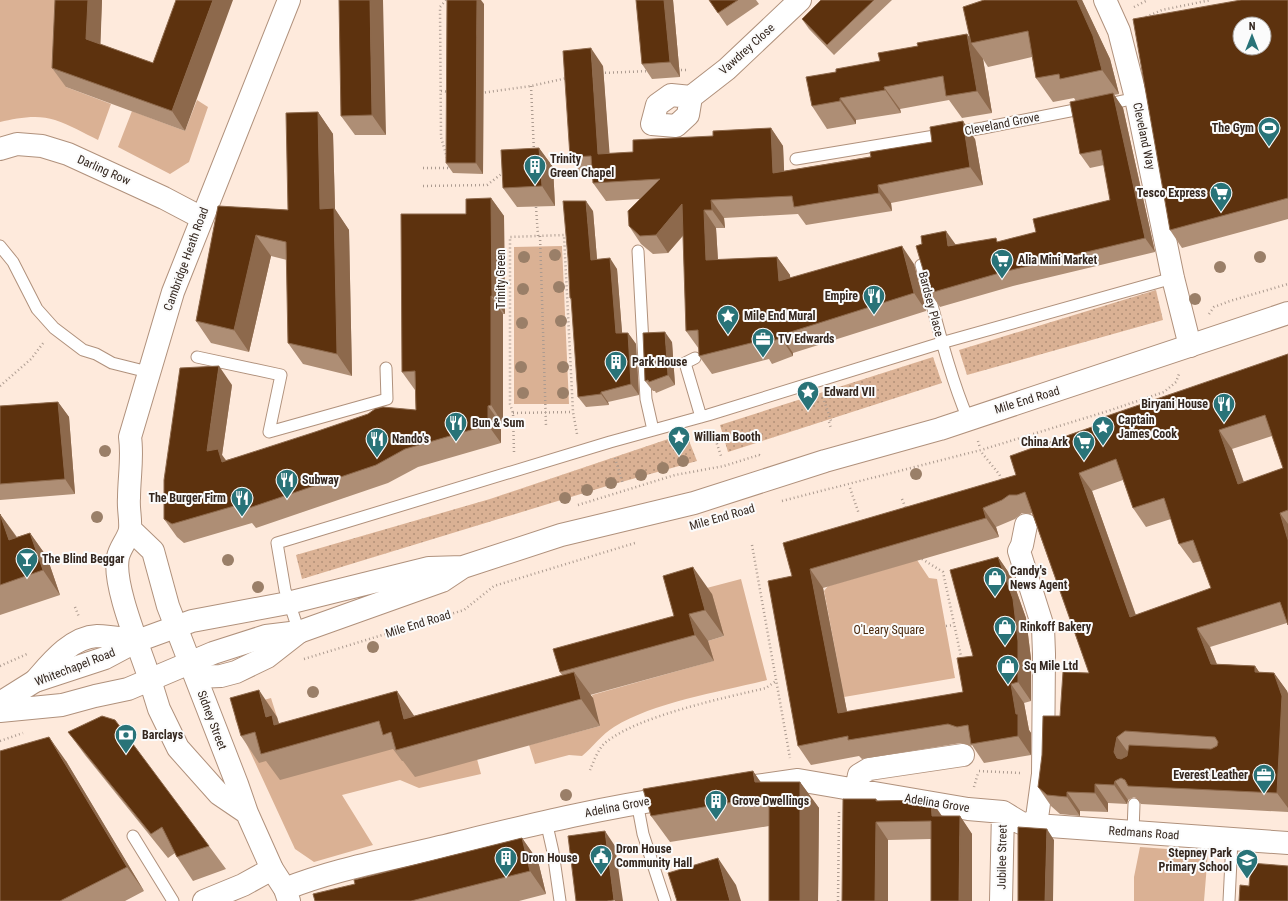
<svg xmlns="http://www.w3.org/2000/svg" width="1288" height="901" viewBox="0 0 1288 901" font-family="'Roboto Condensed',sans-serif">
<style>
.green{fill:#dab194}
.park{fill:url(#park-dots)}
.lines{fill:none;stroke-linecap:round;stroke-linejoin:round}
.service-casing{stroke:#b0917c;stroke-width:13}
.minor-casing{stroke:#b0917c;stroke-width:24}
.tertiary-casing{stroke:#b0917c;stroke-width:24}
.primary-casing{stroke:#b0917c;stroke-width:24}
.trunk-casing{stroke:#b0917c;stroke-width:24}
.path{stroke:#ac9b90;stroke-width:2.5;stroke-dasharray:1 3;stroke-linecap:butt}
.service{stroke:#fff;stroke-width:11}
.minor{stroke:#fff;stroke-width:22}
.tertiary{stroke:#fff;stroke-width:22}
.primary{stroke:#fff;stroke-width:22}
.trunk{stroke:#fff;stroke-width:22}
.tree{fill:#9a7f68}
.wall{fill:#ae8e75;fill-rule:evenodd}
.shaded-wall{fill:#8d694c}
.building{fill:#5d320e;stroke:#8d694c;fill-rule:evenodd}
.labels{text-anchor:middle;stroke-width:4;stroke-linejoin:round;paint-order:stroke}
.street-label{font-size:12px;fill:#34271f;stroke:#fbfbfb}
.poi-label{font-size:12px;font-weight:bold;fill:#34271f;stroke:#fbfbfb;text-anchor:start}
.park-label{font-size:12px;fill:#49270a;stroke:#fbfbfb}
</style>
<defs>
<pattern id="park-dots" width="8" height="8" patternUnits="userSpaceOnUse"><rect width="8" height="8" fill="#dab194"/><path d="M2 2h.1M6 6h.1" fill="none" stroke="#b29078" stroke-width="1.8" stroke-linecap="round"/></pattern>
</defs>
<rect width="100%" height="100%" fill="#feeadc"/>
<path class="green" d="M0 0H69L66 87 111 104 98 140C84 133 70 125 55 120 38 114 17 118 0 122Z
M197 100 208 107 189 162 170 174 118 147 132 111 185 131Z
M562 246 569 404H514V247Z
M917 560 929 578 937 579 955 678 844 697 824 591 828 586Z
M741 579 767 680C720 692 654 702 614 727 602 734 593 747 582 756L569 755 535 764 529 745 600 726 592 695 713 661 708 641 724 636 680 595Z
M271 698 277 717 274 759 398 748 410 759H477L481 774 419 788 400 780 342 795 373 845 314 862 295 849 235 719 246 705Z
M1140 847 1208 852 1204 901H1134V877Z"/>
<path class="park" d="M1156 290 1163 320 967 375 959 350Z
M933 357 942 383 728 452 720 425Z
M686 433 697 461 607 486 302 579 296 555 490 499Z"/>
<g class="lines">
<g class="service-casing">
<path id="service" d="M1104 105 1136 98
M796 159 983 128 1085 108
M0 246 13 262 37 309 54 328 83 350 96 354 112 363 148 372
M638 251 646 399 653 430
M921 265C936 317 947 369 968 419
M197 357 281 375 269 432 387 399 386 368
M695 358 685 363 701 417
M299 632 285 590 277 543 610 442 708 415 941 343 1173 278
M637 802 643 834 665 901
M546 821 553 852 560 901
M1133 832 1134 804
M133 836 173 901
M1229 901 1232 840"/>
</g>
<g class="minor-casing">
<path id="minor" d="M1105 0 1119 31 1136 98 1173 278 1190 346
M691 97 671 95 657 105 652 124 676 126 688 115 691 97 727 69 800 0
M0 149 17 144 42 146 68 154 164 198 202 218
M1026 525 1022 545 1019 551 1043 627 1044 654 1043 774 1036 825
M756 786 798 780 968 809 1003 812 1021 823 1036 825 1288 843
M856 790 859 775 869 769 963 755
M285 889C335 869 388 860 440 847 519 828 597 808 677 797
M204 901 243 885 272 869
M1001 901 1003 812"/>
</g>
<g class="tertiary-casing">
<path id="tertiary" d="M190 663 237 784 247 813 272 869 285 889 289 901
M196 677 221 676 236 672 267 657 299 632
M150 680 159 709 178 748 219 794 247 813"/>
</g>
<g class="primary-casing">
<path id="primary" d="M130 529 153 551 168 606 190 663
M150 680C141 651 112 585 118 557 120 547 129 538 130 529 131 519 128 508 129 498 129 478 133 457 130 437L173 292 289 0
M35 681C50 664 71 637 97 636 110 636 124 639 137 641"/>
</g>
<g class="trunk-casing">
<path id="trunk" d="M0 703 35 681 105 658 137 641 192 621 288 603 429 568 463 567
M0 711 62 705 95 696 128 689 213 653 266 636 299 632 442 581 463 567 561 535 694 503 825 461 940 429 1288 313"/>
</g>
<path class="path" d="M446 0 440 7 441 137 447 158
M1134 7 1148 0
M1146 17 1162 10 1211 0
M677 70H688
M601 73 650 71
M531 86 534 152
M441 91 450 92
M481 93 531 86 567 78
M423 168H450L449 165
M423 186 487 185 504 172
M536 207 538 236
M540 236 546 426
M1209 314 1214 307 1230 301 1288 284
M0 386 31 359 44 342
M823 397 831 421
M513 413 573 412
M829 422 831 428
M713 432 721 456
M978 441 980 448
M514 452 513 413 510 404V237L564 235 573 412 577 434
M982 453 999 474 1003 482
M615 458 623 484
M850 488 859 514
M902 499 906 509
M782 501 981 450 1108 411 1164 392 1176 382 1179 374
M578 505 675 475 724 466 759 455 762 457
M752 545 790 758
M922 559 943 572 962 661
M75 607 79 617
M946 626 954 625
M304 659 464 610 494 586 635 543
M0 666 27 654
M0 741 23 733
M590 770C594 761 598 749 605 743 637 716 724 698 766 688L776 681
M979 771 1020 773
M974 787 978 773
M838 901 839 810"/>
<use href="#service" class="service"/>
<use href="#minor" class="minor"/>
<use href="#tertiary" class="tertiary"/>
<use href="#primary" class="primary"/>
<use href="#trunk" class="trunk"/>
</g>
<g class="tree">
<circle cx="555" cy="255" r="6"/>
<circle cx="524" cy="257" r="6"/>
<circle cx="1260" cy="257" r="6"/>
<circle cx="1220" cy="267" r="6"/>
<circle cx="559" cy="287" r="6"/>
<circle cx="523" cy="289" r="6"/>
<circle cx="1195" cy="299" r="6"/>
<circle cx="561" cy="321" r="6"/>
<circle cx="522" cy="323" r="6"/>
<circle cx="521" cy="367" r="6"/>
<circle cx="563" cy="367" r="6"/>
<circle cx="523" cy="393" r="6"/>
<circle cx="563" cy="393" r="6"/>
<circle cx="105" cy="451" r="6"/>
<circle cx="683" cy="461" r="6"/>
<circle cx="663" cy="468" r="6"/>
<circle cx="916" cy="474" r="6"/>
<circle cx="641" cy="475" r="6"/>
<circle cx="611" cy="483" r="6"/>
<circle cx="587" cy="490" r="6"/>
<circle cx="565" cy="498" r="6"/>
<circle cx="97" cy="517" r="6"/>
<circle cx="228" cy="560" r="6"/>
<circle cx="258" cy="587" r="6"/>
<circle cx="373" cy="647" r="6"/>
<circle cx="313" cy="692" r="6"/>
<circle cx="566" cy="795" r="6"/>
</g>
<path class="wall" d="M55 0H102L100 44 153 63 185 131 66 87 52 68Z
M339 0 386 135H355L341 116Z
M636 0H673L680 77 652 79 642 64Z
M709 0H756L759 4 727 26Z
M821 0H892L834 55 809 29 802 19Z
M984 0H1082L1110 59 1119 94 1114 95 1123 108 1155 252 1013 286 940 307 930 293 956 245 999 242 1036 232 1110 200 1104 165 1090 168 1080 154 1076 101 1074 98 1053 102 1036 78 1032 57 988 67 983 59 992 113 962 118 949 100 900 109 901 113 856 120V124L827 129 812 106 880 61 918 46 967 34 971 40Z
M1288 0V219L1182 248 1170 230Z
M484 4 483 174 453 173 446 163Z
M603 66 609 154 633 152 713 136 771 128 783 146 784 171 975 139 983 185 891 203 892 211 806 225 798 214 724 218 725 228H716L718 260 777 257 790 275V278L914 264 926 311 793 353V356L772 364 769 359 712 374 699 356V349L686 331 683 236 668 253 653 254 641 244 629 226 640 199 606 201 593 183V175L582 176 570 157Z
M318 112 333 134 335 209 349 230 352 376 303 364 288 343 287 260 271 256 249 352 211 343 196 321 218 206 288 210Z
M539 148 553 167 555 206 517 207 503 188Z
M491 198 504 216 505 314H503V424H501V443L418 467 388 483 256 528 252 523 184 543 177 537 164 519 232 385 222 455 226 460 416 410 415 390 402 372 466 214Z
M593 211 597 259 617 269 622 333H628L636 344 639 395 608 402 609 405 586 407 578 397 572 301 570 298Z
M672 342 675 385 656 393 655 391H653L645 381Z
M1288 354V625L1287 623 1210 647 1217 664 1255 666 1259 672 1274 673 1287 691 1288 694V812L1141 804 1136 798 1134 797 1128 800 1127 804 1108 803V812L1080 811V816L1060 814 1051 806 1038 787 1060 716 1089 673 1032 513 1030 514 1022 513 1015 519 996 527 999 537 823 588 847 712 963 692 973 656 998 557 1011 576 1026 618 1031 659V701L1024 703 1029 730 1031 733V755L984 763 972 745 971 746 961 743 862 759 859 756 811 765 798 746 792 576 1016 475 1103 423ZM1272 436 1283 468 1244 482 1232 449ZM1123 480 1133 508 1146 527 1171 519 1179 544 1193 563 1201 561 1211 588 1136 615 1092 491Z
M58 402 69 417 75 494 0 500V406Z
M0 514 17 537 30 533 47 557 60 595 0 615Z
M712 594 724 636 708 641 714 661 590 695 593 698 600 726 415 777 403 761H402L393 749 280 780 266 761 259 763 241 736 277 717 279 723 414 716 562 675 560 672 674 616Z
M68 732 209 846 226 869 193 881 177 857 175 853 168 858 85 755Z
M66 761 144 891 125 901H0Z
M753 771 760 782H800L819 808 818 901H769V826L670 842 651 816Z
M876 799 878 801 931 800 942 816H960L972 834 931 839 888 840V901H842Z
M522 838 538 861 546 894 519 901H315L355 884Z"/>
<path class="shaded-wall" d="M88 0H102L100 58 86 39Z
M213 0H233L185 131 172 111Z
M370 0H383L386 135 372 115Z
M477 0H481L484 4 483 174 476 163Z
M664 0H673L680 77 670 62Z
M1077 0H1082L1110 59 1119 94 1102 70Z
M967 34 973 42 971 43 983 59 992 113 977 91Z
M591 48 603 66 611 172 598 154Z
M884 87 900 109 901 113 885 90Z
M1113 93 1123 108 1155 252 1145 238Z
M840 98 856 120V124L840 101Z
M318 112 333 134 335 209 349 230 352 376 337 354 320 209Z
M963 121 975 139 983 185 970 167Z
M771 128 783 146 785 191 773 173Z
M539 148 553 167 555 206 542 186Z
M878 185 891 203 892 211 879 193Z
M491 198 504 216 505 314 492 296Z
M711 200 724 218 725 228 712 210Z
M586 201 593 211 598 271 591 260Z
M682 204 694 222 668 253 656 235Z
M704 210 716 228 719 278 706 260Z
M946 231 956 245 948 246Z
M256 235 271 256 249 352 234 330Z
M902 246 914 264 926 311 914 293Z
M777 257 790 275 792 299 779 281Z
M610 258 617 269 623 344 616 333Z
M491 296 503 314V424L491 405Z
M665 332 672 342 675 385 668 375Z
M628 333 636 344 639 395 631 384Z
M781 335 793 353V356L781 338Z
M219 366 232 385 222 455 230 467 207 451Z
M601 392 608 402 609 405 601 394Z
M58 402 69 417 75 494 65 479Z
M488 406 501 424V443L488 425Z
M1219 430 1232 449 1251 503 1238 484Z
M1079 473 1092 491 1143 636 1130 617Z
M983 508 996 527 999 537 986 518Z
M1280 513 1288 524V540Z
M0 514 17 538 9 540Z
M30 533 47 557 60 595 43 570Z
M998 557 1011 576 1026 618 1031 659V701L1018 682Z
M693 567 712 594 724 636 705 610Z
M810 569 823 588 851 732 838 713Z
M689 614 708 641 714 661 695 635Z
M1197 628 1210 647 1224 683 1211 664Z
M1255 666 1268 685 1255 672Z
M574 672 593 698 600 726 581 699Z
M1274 673 1287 691 1288 694V808L1277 793Z
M1011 684 1024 703 1029 730 1031 733V755L1018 736 1016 714Z
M259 690 277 717 280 728 290 742 266 717Z
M397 691 415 717 404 719Z
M49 737 66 761 144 891 127 867Z
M1117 737 1130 755V776L1117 758 1114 752Z
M753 771 772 798 755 782Z
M1115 781 1128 800 1127 804 1114 785Z
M800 782 819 808 818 901H800Z
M1095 784 1108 803V812L1095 793Z
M1067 792 1080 811V816L1067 797Z
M931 800 943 818 932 816Z
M960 816 972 834V901H959Z
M876 822 888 840V901H875Z
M1047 829 1054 840 1053 901H1045Z
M605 831 615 846 623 901H615L614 900Z
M522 838 538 861 546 894 530 871Z
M718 858 736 885 741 901H730Z"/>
<path class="building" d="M55 0H88L86 39 153 63 176 0H213L172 111 52 68Z
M339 0H370L372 115 341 116Z
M447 0H477L476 163H446Z
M636 0H664L670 62 642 64Z
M709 0H738L718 13Z
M821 0H874L827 45 802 19Z
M984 0H1077L1093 36 1102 70 1060 79 1059 74 1036 78 1028 31 971 43 963 7Z
M1241 0H1288V198L1170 230 1133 19ZM1240 24H1264V48H1240Z
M967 34 977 91 946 96 943 76 884 87 885 90 840 98V101L812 106 806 77 836 72V69L880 61 878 53 918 46 917 43Z
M591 48 598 154 633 152V140L713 136V131L771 128 773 173 871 157 870 152 932 142 930 127 963 121 970 167 878 185 879 193 794 207 792 196 711 200 712 210H704L706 260 777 257 779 281 902 246 914 293 781 335V338L759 346V341L699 356 698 330 686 331 682 204 656 235 640 236 629 226 628 211 660 179 593 183 591 156 570 157 563 51Z
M1113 93 1145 238 1003 272 930 293 916 246 922 244 921 236 946 231 948 246 996 238 997 242 1036 232 1033 219 1110 200 1101 150 1080 154 1070 102Z
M318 112 320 209 334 208 337 354 288 343 286 242 256 235 234 330 196 321 218 206 288 210 286 113Z
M539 148 542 186 503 188 501 150Z
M491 198 492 296H491V405L488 406V425L405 449 376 465 243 510 241 504 172 524 164 519V480L180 368 219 366 207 451 218 449 222 462 315 432 368 414 375 409 383 407 416 410 415 371 402 372 401 214H466V199Z
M563 201H586L591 260 610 258 616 333H628L631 384 601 392V394L578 397 571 298H570L568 258Z
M665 332 668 375 649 382 648 380 645 381 643 333Z
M1288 354V510L1280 513 1288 540V625L1280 602 1197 628 1211 664 1255 666V672L1274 673 1282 696 1277 793 1128 786 1125 780 1121 778 1115 781 1114 785 1095 784V793L1067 792V797L1047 795 1038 787 1042 755 1043 716H1060L1063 672 1089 673 1025 492 1017 495H1009L1002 500 983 508 986 518 810 569 838 713 963 692 957 658 973 656 950 570 998 557 1013 599 1018 641V682L1011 684 1016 714H1018V736L971 744 968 725 957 727 948 724 848 740V736L798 746 768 581 792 576 783 543 1016 475 1010 456 1103 423 1101 418ZM1265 415 1283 468 1238 484 1219 430ZM1116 459 1133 508 1164 498 1179 544 1193 540 1211 588 1130 617 1079 473ZM1125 731 1215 737 1218 742 1217 746 1211 749 1129 745 1127 756 1121 759 1117 758 1114 752 1117 737Z
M58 402 65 479 0 484V406Z
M0 514 9 540 30 533 43 570 0 585Z
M693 567 705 610 689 614 695 635 560 672 553 649 674 616 663 576Z
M574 672 581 699 396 750 391 732 383 735 379 721 261 754 255 732 241 736 230 698 259 690 266 717 272 715 274 725 397 691 404 719Z
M102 716 115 720 209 846 177 857 162 827 151 834 68 732Z
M49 737 127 867 60 901H0V751Z
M753 771 755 782H800V901H769V796L651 816 643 789Z
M843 799H876V801L931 800 932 816H960L959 901H931V821L876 822 875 901H842Z
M1018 827 1047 829 1045 901H1018Z
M605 831 614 900 607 901H576L568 836Z
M522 838 530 871 411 901H315L313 894 355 884 354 880Z
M718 858 730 901H677L668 873Z
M1251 863 1288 866V901H1239L1240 885 1249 886Z"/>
<defs>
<g id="stadium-pin" transform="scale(1.15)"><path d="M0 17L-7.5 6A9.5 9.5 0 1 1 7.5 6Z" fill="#297378" stroke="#fbfbfb"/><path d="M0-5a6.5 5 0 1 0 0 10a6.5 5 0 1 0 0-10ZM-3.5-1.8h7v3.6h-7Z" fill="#fff"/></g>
<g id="building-pin" transform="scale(1.15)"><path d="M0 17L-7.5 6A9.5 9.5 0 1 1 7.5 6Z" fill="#297378" stroke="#fbfbfb"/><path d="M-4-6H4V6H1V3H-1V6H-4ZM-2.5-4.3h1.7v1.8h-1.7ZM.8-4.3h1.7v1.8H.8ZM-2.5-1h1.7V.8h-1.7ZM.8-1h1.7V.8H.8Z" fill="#fff"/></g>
<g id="supermarket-pin" transform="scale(1.15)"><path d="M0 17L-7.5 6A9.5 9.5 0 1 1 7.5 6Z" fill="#297378" stroke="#fbfbfb"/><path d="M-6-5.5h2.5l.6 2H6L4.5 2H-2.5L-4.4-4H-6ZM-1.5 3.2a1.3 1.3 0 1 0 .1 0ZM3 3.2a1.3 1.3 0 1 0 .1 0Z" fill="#fff"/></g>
<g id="restaurant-pin" transform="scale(1.15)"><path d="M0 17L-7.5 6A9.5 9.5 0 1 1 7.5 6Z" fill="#297378" stroke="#fbfbfb"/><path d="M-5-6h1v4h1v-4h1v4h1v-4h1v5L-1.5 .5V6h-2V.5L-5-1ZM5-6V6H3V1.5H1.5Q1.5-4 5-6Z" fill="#fff"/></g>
<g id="sight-pin" transform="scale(1.15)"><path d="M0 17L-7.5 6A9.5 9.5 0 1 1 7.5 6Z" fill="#297378" stroke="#fbfbfb"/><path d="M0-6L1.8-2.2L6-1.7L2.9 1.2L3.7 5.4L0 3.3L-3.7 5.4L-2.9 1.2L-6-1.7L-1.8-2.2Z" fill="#fff"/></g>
<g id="office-pin" transform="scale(1.15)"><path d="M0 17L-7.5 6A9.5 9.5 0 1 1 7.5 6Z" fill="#297378" stroke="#fbfbfb"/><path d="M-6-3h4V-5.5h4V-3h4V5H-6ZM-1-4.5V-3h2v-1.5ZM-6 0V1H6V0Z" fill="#fff"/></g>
<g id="bar-pin" transform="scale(1.15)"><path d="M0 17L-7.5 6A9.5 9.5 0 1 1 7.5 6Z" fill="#297378" stroke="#fbfbfb"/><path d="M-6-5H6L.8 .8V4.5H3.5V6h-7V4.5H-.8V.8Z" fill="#fff"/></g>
<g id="shop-pin" transform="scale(1.15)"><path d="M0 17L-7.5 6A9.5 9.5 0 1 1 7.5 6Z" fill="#297378" stroke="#fbfbfb"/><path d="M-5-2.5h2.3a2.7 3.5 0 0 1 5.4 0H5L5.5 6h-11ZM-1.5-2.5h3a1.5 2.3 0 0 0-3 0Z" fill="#fff"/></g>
<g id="bank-pin" transform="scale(1.15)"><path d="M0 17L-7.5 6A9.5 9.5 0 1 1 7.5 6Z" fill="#297378" stroke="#fbfbfb"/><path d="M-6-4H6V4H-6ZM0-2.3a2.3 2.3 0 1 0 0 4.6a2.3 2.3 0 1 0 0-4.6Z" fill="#fff"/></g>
<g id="civic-pin" transform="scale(1.15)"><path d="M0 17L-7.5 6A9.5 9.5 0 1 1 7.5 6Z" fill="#297378" stroke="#fbfbfb"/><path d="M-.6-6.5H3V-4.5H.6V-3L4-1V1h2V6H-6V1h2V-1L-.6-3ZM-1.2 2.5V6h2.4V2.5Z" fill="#fff"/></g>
<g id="school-pin" transform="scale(1.15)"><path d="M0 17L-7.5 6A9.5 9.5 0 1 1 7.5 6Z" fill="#297378" stroke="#fbfbfb"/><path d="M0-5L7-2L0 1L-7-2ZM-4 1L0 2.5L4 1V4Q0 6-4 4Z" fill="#fff"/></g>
</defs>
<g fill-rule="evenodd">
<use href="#stadium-pin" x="1269" y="128"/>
<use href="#building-pin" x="535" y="166"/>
<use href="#supermarket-pin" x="1221" y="193"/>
<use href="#supermarket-pin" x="1002" y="260"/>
<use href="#restaurant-pin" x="874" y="296"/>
<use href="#sight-pin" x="728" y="316"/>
<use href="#office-pin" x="763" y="339"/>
<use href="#building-pin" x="616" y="362"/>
<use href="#sight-pin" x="808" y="392"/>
<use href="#restaurant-pin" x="1224" y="404"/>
<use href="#restaurant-pin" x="456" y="423"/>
<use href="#sight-pin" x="1103" y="427"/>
<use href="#sight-pin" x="679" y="437"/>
<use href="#restaurant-pin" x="377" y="439"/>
<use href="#supermarket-pin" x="1084" y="442"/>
<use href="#restaurant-pin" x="287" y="480"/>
<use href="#restaurant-pin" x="242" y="498"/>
<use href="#bar-pin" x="27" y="559"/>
<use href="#shop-pin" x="995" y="578"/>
<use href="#shop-pin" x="1005" y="627"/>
<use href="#shop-pin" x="1008" y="666"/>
<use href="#bank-pin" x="126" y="735"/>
<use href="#office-pin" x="1264" y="775"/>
<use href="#building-pin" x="716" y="801"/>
<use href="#civic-pin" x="601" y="856"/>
<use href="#building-pin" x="506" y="858"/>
<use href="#school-pin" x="1247" y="860"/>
</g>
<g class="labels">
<g class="street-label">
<text transform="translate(747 49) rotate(-42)" y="4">Vawdrey Close</text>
<text transform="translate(1002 124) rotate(-11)" y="4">Cleveland Grove</text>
<text transform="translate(1144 136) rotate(78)" y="4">Cleveland Way</text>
<text transform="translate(104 170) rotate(24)" y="4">Darling Row</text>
<text transform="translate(186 259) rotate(-70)" y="4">Cambridge Heath Road</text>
<text transform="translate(501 279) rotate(-90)" y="4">Trinity Green</text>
<text transform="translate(931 304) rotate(75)" y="4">Bardsey Place</text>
<text transform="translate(1027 400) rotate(-17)" y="4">Mile End Road</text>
<text transform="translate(722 517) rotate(-16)" y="4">Mile End Road</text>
<text transform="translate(418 624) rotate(-17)" y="4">Mile End Road</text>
<text transform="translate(75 667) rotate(-21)" y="4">Whitechapel Road</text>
<text transform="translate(212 720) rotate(69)" y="4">Sidney Street</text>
<text transform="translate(937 803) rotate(9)" y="4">Adelina Grove</text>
<text transform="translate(617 807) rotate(-11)" y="4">Adelina Grove</text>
<text transform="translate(1144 833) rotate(4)" y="4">Redmans Road</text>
<text transform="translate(1002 857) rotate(-89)" y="4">Jubilee Street</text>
</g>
<g class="poi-label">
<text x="1254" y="132" text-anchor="end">The Gym</text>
<text x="550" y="163">Trinity<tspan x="550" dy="14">Green Chapel</tspan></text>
<text x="1206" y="197" text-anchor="end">Tesco Express</text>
<text x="1018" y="264">Alia Mini Market</text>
<text x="858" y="300" text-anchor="end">Empire</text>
<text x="744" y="320">Mile End Mural</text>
<text x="778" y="343">TV Edwards</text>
<text x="632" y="366">Park House</text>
<text x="824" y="396">Edward VII</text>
<text x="1208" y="408" text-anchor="end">Biryani House</text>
<text x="1118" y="424">Captain<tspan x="1118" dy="14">James Cook</tspan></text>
<text x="472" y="427">Bun &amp; Sum</text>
<text x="694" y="441">William Booth</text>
<text x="392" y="443">Nando's</text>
<text x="1068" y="446" text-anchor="end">China Ark</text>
<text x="302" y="484">Subway</text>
<text x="226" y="502" text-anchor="end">The Burger Firm</text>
<text x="42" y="563">The Blind Beggar</text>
<text x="1010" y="575">Candy's<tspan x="1010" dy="14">News Agent</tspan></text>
<text x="1020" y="631">Rinkoff Bakery</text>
<text x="1024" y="670">Sq Mile Ltd</text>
<text x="142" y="739">Barclays</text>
<text x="1248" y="779" text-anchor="end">Everest Leather</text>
<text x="732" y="805">Grove Dwellings</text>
<text x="616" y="853">Dron House<tspan x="616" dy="14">Community Hall</tspan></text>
<text x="1232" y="857" text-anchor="end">Stepney Park<tspan x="1232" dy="14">Primary School</tspan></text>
<text x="522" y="862">Dron House</text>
</g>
<g class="park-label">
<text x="889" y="634">O'Leary Square</text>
</g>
</g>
<g transform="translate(1252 36)"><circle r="19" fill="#fbfbfb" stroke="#aba6a3"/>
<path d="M0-3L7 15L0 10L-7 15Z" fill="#297378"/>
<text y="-6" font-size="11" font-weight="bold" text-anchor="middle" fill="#34271f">N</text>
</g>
</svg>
